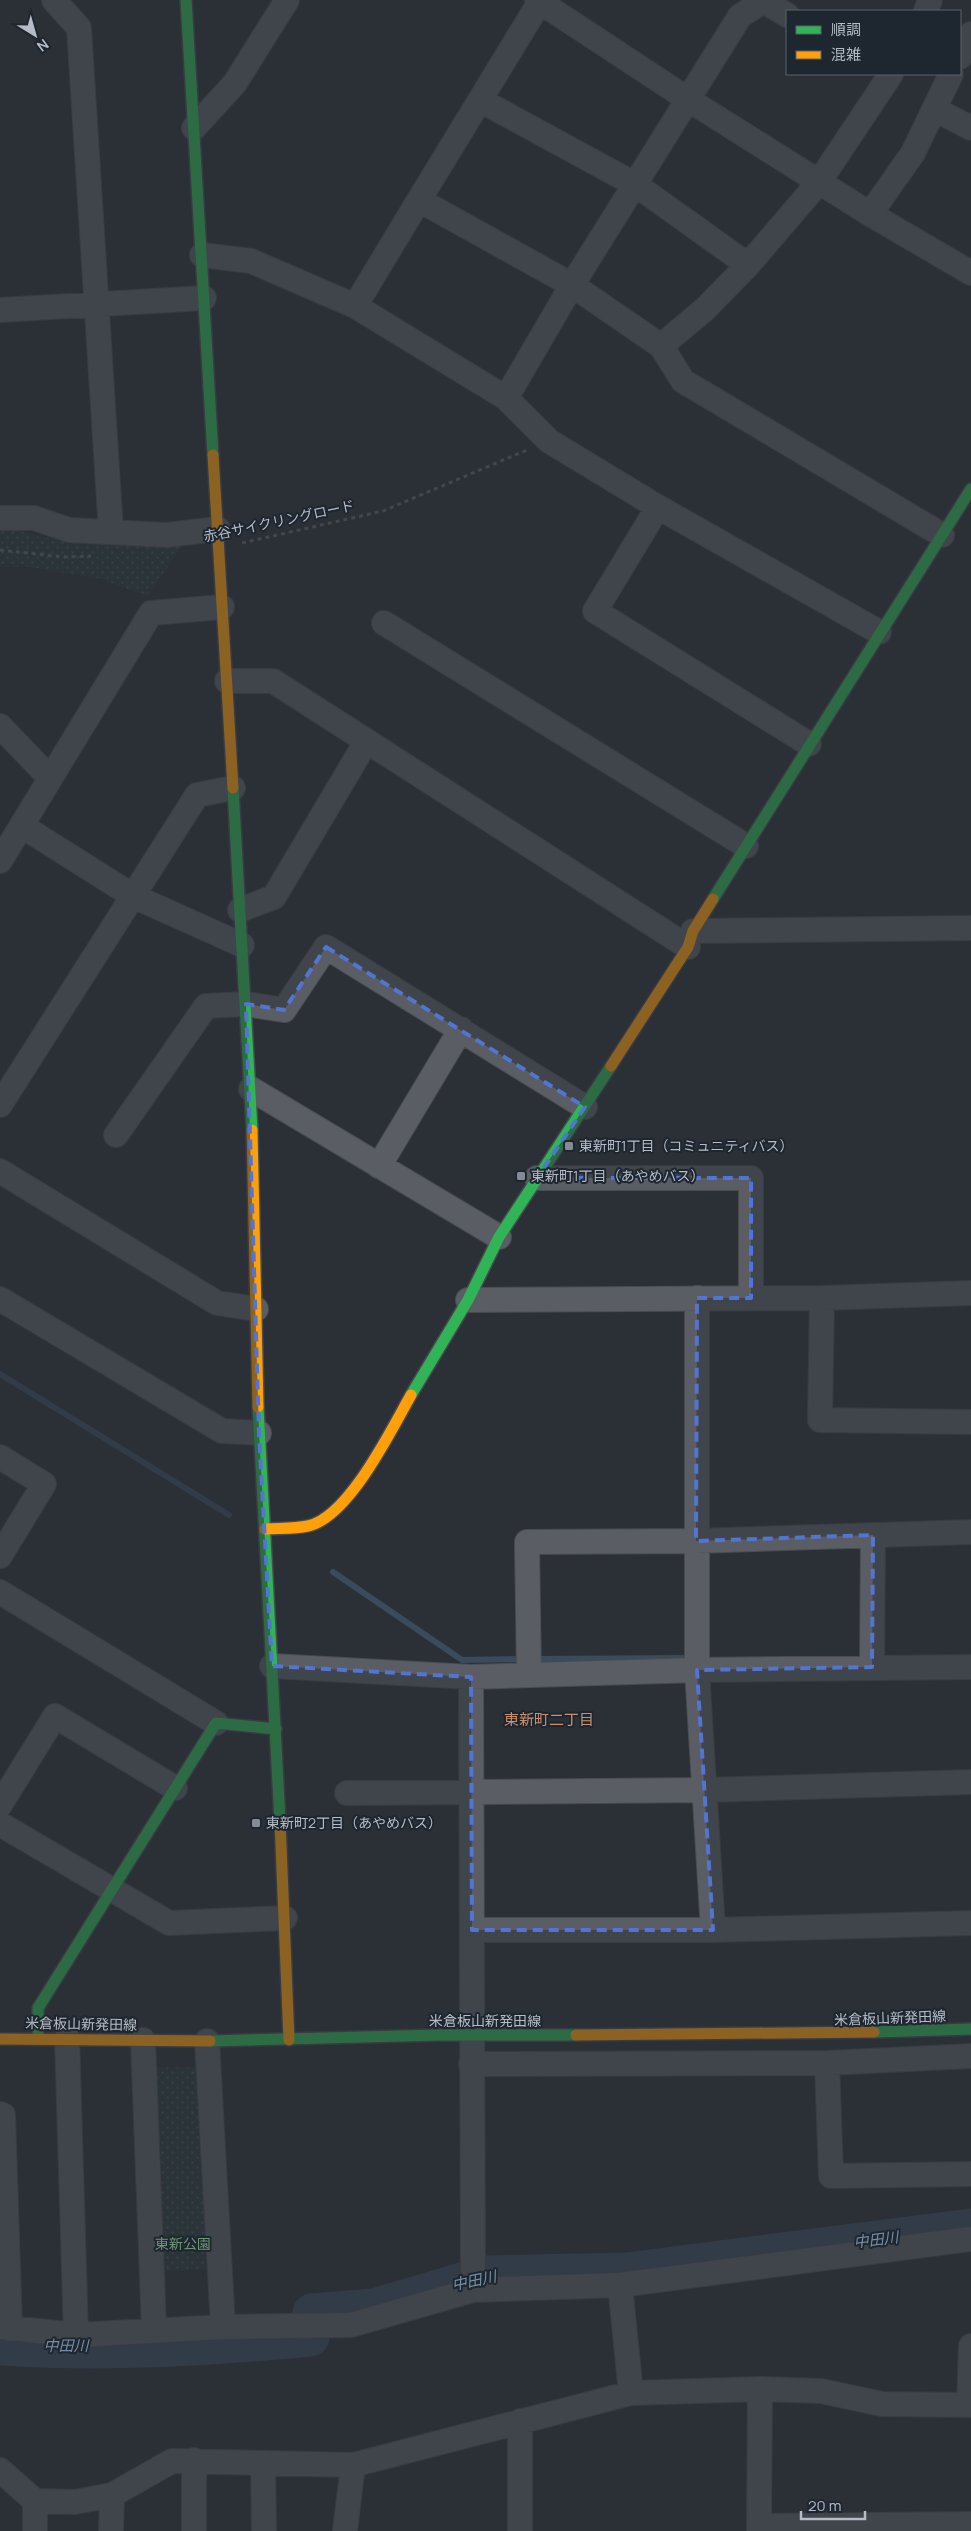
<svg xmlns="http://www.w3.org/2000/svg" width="971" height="2531" viewBox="0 0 971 2531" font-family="Manrope,'Noto Sans JP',sans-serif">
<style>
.grass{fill:url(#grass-dots)}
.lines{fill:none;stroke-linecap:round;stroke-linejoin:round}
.stream{stroke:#3b4b5e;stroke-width:6}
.river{stroke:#3b4b5e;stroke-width:39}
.street-casing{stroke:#484c51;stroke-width:26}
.fast-casing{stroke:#484c51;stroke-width:14}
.slow-casing{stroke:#484c51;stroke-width:14}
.path{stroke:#5e6368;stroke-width:3;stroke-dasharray:4 4;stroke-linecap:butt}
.street{stroke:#5a5e64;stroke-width:24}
.fast{stroke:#30b455;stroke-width:11}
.slow{stroke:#ff9f0a;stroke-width:11}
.marked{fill:none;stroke:#5274d2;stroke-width:4;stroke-dasharray:10 6;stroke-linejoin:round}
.poi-dot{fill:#858b94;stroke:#1e2630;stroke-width:2}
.labels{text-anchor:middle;stroke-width:4;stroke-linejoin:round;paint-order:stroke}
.street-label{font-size:14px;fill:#b5bcc7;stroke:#1e2630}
.poi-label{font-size:14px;fill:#b5bcc7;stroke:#1e2630;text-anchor:start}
.park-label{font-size:14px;fill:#6e9576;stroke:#1e2630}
.neighbourhood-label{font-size:15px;fill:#cb916c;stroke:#1e2630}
.water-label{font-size:15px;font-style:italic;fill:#788ea7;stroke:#1e2630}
</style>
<defs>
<pattern id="grass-dots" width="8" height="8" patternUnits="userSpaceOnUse" patternTransform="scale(1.25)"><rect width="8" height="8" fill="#2b3c3d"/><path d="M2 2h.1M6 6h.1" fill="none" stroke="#485658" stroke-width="1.8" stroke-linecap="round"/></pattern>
</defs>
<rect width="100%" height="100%" fill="#2b3036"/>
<path class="grass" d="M0 528C21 530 37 536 56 539 99 545 143 541 186 540L148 596 97 578 29 567H0Z
M200 2067 211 2269 158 2272 151 2068Z"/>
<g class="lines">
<path class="stream" d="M0 1374 229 1515
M333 1572 462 1660 524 1659
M534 1659 692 1658"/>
<path class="river" d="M0 2346C104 2353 207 2347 310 2337L312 2313 374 2308 486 2275 627 2272 971 2228"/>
<g class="street-casing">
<path id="street" d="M54 0 79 28 111 532
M537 0 689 100 870 214 971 273
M541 0 419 200 572 285 661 346 705 309 748 265 819 182 891 74
M762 0 787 15
M926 11 930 0
M960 57 971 34
M480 100 636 185 748 265
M934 109 971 128
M194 128 235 83 287 0
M870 214 913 153 951 74
M202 255 251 261 355 306 506 398 549 441 658 507 879 632
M355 306 419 200
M0 310 204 298
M661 346 683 381 942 535
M506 398 572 285 740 16 765 0
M658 507 595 611 809 744
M0 518H34L69 530 166 535 218 529
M384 623 746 846
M227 681H273L688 947
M0 726 50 778
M22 826 133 896 242 945
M0 861 151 613 222 607
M240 910 274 897 366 742
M693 931 971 928
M251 1089 499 1237
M0 1105 197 795 233 788
M116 1135 206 1006 246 1004 284 1010 326 947 585 1107
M379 1166 461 1029
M0 1171 217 1303 256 1309
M537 1178H751V1298
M697 1298V1670L713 1930
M822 1298 820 1420 971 1422
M0 1299 222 1431 259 1433
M468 1300 822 1298 971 1293
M0 1457 44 1484 0 1556
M0 1592 216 1723
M272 1666 471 1677 697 1670 971 1667
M872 1667 873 1535
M529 1675 527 1542 696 1541 971 1532
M471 1677 473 2290
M347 1793 706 1790 971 1782
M0 1805 55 1716 175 1788
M0 1824 169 1923 285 1918
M472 1930H713L971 1923
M67 2038 76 2335
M143 2040 154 2330
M207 2041 223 2327
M827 2063 831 2176 971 2174
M471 2064 827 2063 971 2056
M0 2114 3 2115 10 2329
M620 2285 631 2393
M0 2327 76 2335 223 2327 351 2325 473 2290 620 2285 971 2239
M969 2405 971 2346
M520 2421V2531
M263 2463 264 2531
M0 2470 35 2501 75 2502 112 2495 172 2461 353 2465 631 2393 760 2389 821 2391 882 2404 971 2405
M35 2501V2531
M759 2526 971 2524
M111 2531 112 2495
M194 2531V2460
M345 2531 353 2465
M759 2531 760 2389"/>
</g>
<g class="fast-casing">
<path id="fast" d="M186 0 213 455
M233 788 252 1130
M713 899 971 489
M411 1395 468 1300 499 1237 611 1066
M258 1407 280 1821
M874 2032 971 2029
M38 2037V2008L216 1723 276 1729
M210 2041 440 2035H576"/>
</g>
<g class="slow-casing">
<path id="slow" d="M213 455 233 788
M611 1066 688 947 693 931 713 899
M252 1130 258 1407
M265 1529C279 1528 294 1529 308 1526 349 1517 391 1430 411 1395
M280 1821 289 2040
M576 2035 874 2032
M0 2039 210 2041"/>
</g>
<path class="path" d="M242 543 383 511 527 450
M0 550 64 557 91 556"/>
<use href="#street" class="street"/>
<use href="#fast" class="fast"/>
<use href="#slow" class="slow"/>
</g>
<path d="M0 0H971V2531H0ZM326 947 585 1107 537 1178H751V1298H697L696 1541 873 1535 872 1667 697 1670 713 1930H472L471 1677 272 1666 259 1433 246 1004 284 1010Z" fill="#2b3036" fill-opacity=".55" fill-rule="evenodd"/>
<path class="marked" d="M326 947 585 1107 537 1178H751V1298H697L696 1541 873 1535 872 1667 697 1670 713 1930H472L471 1677 272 1666 259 1433 246 1004 284 1010Z"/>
<g class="poi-dot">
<rect x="564" y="1141" width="10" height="10" rx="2.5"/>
<rect x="516" y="1171" width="10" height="10" rx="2.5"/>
<rect x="251" y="1818" width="10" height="10" rx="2.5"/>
</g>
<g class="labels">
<g class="street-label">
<text transform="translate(279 521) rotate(-12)" y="5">赤谷サイクリングロード</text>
<text transform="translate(890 2018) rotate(-2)" y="5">米倉板山新発田線</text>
<text x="485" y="2026">米倉板山新発田線</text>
<text transform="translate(81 2024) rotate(1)" y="5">米倉板山新発田線</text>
</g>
<g class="poi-label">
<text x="579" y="1151">東新町1丁目（コミュニティバス）</text>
<text x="531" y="1181">東新町1丁目（あやめバス）</text>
<text x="266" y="1828">東新町2丁目（あやめバス）</text>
</g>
<g class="park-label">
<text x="183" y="2249">東新公園</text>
</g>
<g class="neighbourhood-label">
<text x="549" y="1725">東新町二丁目</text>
</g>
<g class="water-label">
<text transform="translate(876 2240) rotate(-7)" y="5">中田川</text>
<text transform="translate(474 2281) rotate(-12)" y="5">中田川</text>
<text x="66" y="2351">中田川</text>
</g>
</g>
<rect x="786" y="10" width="175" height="65" fill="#1e2630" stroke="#5a626c"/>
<rect x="796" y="26" width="25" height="8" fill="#30b455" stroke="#5a626c"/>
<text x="831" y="35" font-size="15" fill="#b5bcc7">順調</text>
<rect x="796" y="51" width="25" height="8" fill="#ff9f0a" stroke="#5a626c"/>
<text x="831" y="60" font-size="15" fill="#b5bcc7">混雑</text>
<g transform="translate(35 35) rotate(143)" stroke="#1e2630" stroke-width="4" paint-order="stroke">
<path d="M0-4L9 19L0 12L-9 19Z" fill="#b5bcc7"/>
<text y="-8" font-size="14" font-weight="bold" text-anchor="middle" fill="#b5bcc7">N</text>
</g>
<path d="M801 2511v8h64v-8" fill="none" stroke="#b5bcc7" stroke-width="2.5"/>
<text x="808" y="2511" font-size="15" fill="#b5bcc7" stroke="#1e2630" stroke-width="4" paint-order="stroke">20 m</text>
</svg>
